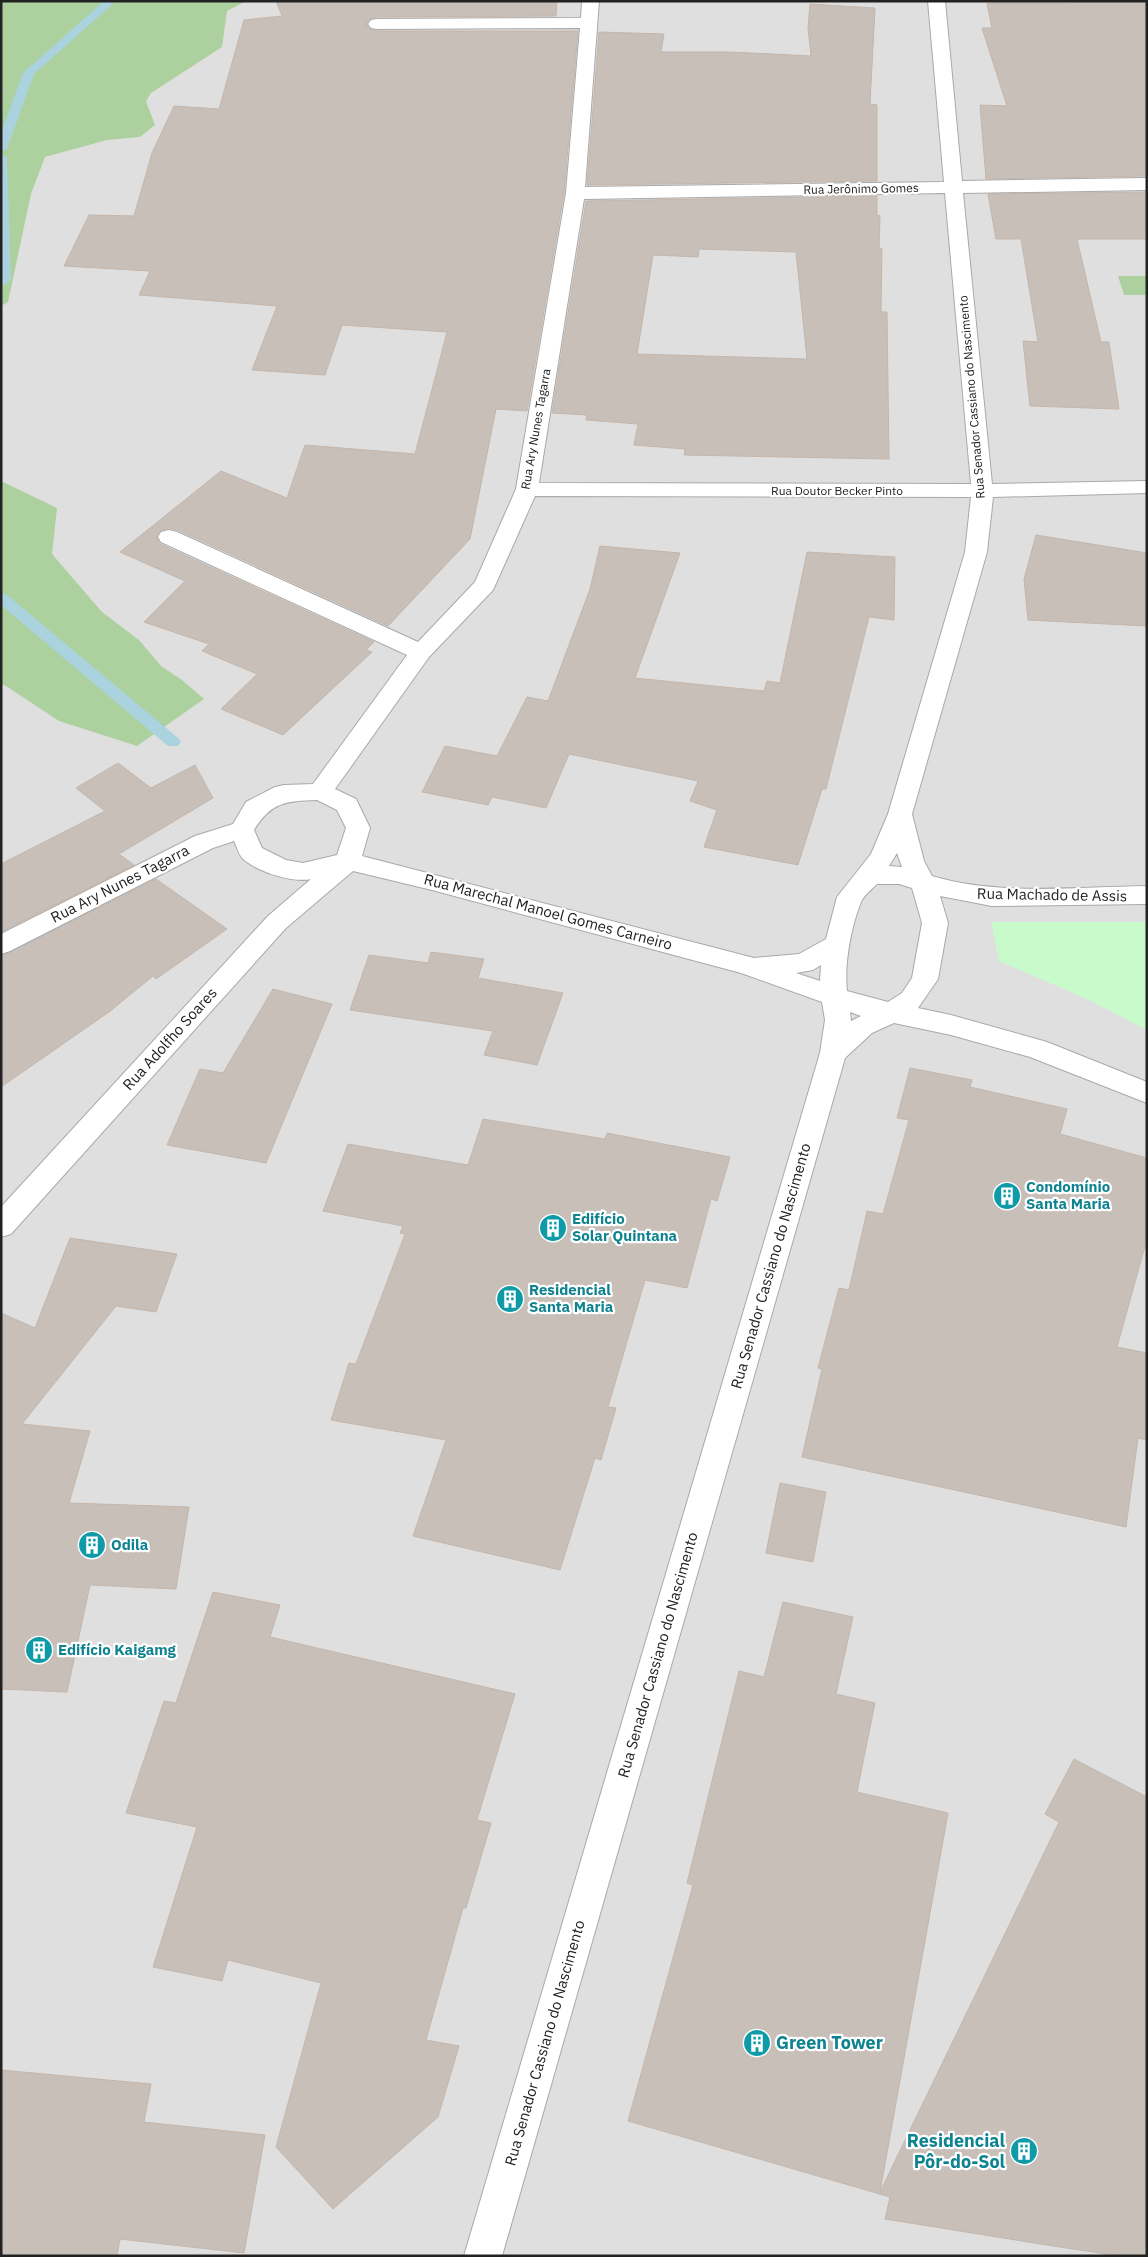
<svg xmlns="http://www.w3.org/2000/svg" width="1148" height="2257" viewBox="0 0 1148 2257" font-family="'IBM Plex Sans',sans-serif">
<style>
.residential{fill:#e0dfdf}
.forest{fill:#add19e}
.park{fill:#c8facc}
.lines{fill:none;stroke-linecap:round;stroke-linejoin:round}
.stream{fill:#aad3df;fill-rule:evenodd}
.building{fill:#c7bfb8;stroke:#c4b6ab;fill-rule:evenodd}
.minor-casing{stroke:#a9a9a9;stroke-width:2}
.minor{fill:#fff;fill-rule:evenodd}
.labels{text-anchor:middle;stroke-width:4.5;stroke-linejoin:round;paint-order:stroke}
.far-street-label{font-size:12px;fill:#222;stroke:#fff}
.street-label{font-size:15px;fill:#222;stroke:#fff}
.culture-label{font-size:15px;font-weight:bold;fill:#0d838f;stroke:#fff;text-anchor:start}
.near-culture-label{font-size:18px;font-weight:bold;fill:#0d838f;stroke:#fff;text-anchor:start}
</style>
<rect width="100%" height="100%" fill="#f2efe9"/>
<path class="residential" d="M1 1H1147V2256H1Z"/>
<path class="forest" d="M1 1H246L227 11 222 47 151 93 146 101 155 125 140 137 107 140 45 157 31 194 8 302 1 306Z
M1118 276H1147V295H1124Z
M1 481 57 508 52 554 102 612 139 640 161 666 182 680 204 699 137 746 59 721 6 686 1 684Z"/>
<path class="park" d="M991 922H1147V1030L1089 1000 999 961Z"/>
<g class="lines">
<path class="stream" d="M104 1H116L34 74 7 149 1 152V133L23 73Z
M1 154 7 157 11 280 1 287Z
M1 593 6 594 178 738 181 742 178 746H168L1 605Z"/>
</g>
<path class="building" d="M276 1H557L556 16 377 17 370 19 366 24 370 29 377 31H578L564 193 527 411 496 409 470 539 388 626 178 530 169 528 161 530 156 536 160 544 374 642 366 650 372 652 283 735 221 709 257 674 202 651 209 644 144 622 185 581 120 552 221 471 287 498 305 445 415 454 447 332 342 325 325 375 252 370 277 306 139 295 150 271 64 266 89 215 134 216 152 153 174 106 219 109 244 20 282 16Z
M1067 1H1147V176L986 179 980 105 1007 106 982 28H992L987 3H1068Z
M810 4 875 8 870 104 877 105V181L587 185 599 32 664 34 661 52H731L811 56 808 28Z
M1147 192V239H1077L1101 342H1109L1119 409 1030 406 1023 341 1038 342 1021 239H996L988 194Z
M877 196V215L880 216 879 248 882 249 881 312H887L889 459 684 455 685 449 634 445 638 424 586 420 587 415 552 413 586 201ZM699 249 796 252 807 359 637 354 653 255 698 257Z
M1036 535 1147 553V626L1028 620 1024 579Z
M600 546 680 553 635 678 764 691 767 681 780 683 807 552 895 557 894 620 869 617 826 789H822L798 865 704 847 717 810 690 801 698 781 569 754 546 808 492 797 488 805 422 792 445 746 497 756 527 697 548 701 590 589Z
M118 763 151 788 195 765 213 798 119 854 134 865 1 932V864L105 811 76 788Z
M156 879 227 929 156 979 153 976 109 1012 1 1087V956Z
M431 952 484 959 478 978 563 993 537 1065 484 1055 493 1031 350 1010 369 955 428 963Z
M273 989 332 1004 266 1163 167 1145 200 1069 223 1073Z
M910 1068 972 1080 970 1087 1067 1109 1060 1134 1147 1158V1239L1117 1347 1147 1353V1440L1138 1438 1126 1527 802 1457 822 1369 818 1368 839 1288 849 1290 867 1211 883 1214 909 1120 897 1118Z
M483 1119 605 1139 607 1133 730 1157 717 1201 711 1199 687 1288 645 1280 608 1407 616 1408 601 1460 595 1458 560 1570 413 1536 446 1440 331 1420 349 1363 356 1364 405 1234 400 1233 403 1226 323 1211 348 1144 468 1165Z
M70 1238 177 1254 156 1312 116 1306 22 1424 90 1431 69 1503 189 1507 176 1589 90 1585 67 1692 1 1689V1313L35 1328Z
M780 1483 826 1492 813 1562 766 1553Z
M213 1592 280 1605 270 1637 515 1694 477 1820 491 1823 466 1908H463L426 2040 459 2046 438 2117 333 2209 276 2147 321 1983 228 1960 222 1981 153 1967 197 1827 126 1813 164 1701 176 1703Z
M783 1602 853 1617 836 1694 875 1703 857 1792 948 1813 880 2192 1059 1822 1045 1814 1074 1759 1147 1797V2256H1120L1053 2246 885 2219 890 2197 628 2121 693 1885 687 1883 739 1671 764 1677Z
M1 2070 151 2084 144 2122 265 2135 244 2253 120 2239 117 2256H1Z"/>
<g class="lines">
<g class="minor-casing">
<path id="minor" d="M582 1H599L585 187 944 182 928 1H945L962 181 1147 178V190L963 193 992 484 1147 481V493L993 497 987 552 912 814 924 861 932 876C998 896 1077 887 1147 886V904L992 906 940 896 948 923 938 979 918 1008 951 1015 1047 1042 1147 1082V1103L1030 1057 951 1035 894 1023 872 1033 845 1058 502 2256H464L820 1053 825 1020 822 1002 741 973 432 890 353 871 286 928 11 1234 1 1237V1207L268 916 311 879C293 883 258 872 243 859 239 855 237 847 234 841L213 848 10 951 1 954V934L195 836 233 824 246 802 275 787 284 785 313 784 407 655 161 542 158 537 161 532 169 530 177 532 418 642 475 582 516 489 566 193 580 28 377 29 371 28 368 24 371 20 377 19 581 18ZM945 193 971 484 539 483 584 199ZM535 496 971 497 965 552 888 814 871 854 837 897 826 939 799 954 754 958 362 856 370 828 356 799 335 789 429 657 493 590ZM317 800 337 810 346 828 337 855 303 863 286 860 262 848 254 830C271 802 286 801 317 800ZM897 853 902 867 889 866ZM877 884H899L912 888 922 923 912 978 902 993 888 1002 847 991C844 964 851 927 861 902 864 895 872 889 877 884ZM821 965 820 981 796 973 813 970ZM850 1012 861 1016 851 1021Z"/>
</g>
<use href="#minor" class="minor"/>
</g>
<defs>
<g id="building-disc" transform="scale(1.4375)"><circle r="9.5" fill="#0f9aa8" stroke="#fff"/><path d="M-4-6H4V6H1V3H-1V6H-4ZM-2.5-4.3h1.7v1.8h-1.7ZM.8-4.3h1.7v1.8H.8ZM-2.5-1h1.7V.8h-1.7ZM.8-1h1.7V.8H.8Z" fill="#fff"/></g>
</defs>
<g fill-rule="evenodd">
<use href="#building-disc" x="1007" y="1196"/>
<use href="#building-disc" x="553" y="1228"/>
<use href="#building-disc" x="510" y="1299"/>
<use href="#building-disc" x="92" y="1545"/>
<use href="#building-disc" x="39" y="1650"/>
<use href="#building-disc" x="757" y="2043"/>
<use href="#building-disc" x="1024" y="2151"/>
</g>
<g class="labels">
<g class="far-street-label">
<text transform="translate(861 189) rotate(-1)" y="4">Rua Jerônimo Gomes</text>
<text transform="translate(972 397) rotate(-95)" y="4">Rua Senador Cassiano do Nascimento</text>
<text transform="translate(536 429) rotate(-80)" y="4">Rua Ary Nunes Tagarra</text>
<text x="837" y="495">Rua Doutor Becker Pinto</text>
</g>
<g class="street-label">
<text transform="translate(120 884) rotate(-27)" y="5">Rua Ary Nunes Tagarra</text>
<text transform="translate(1052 895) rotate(1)" y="5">Rua Machado de Assis</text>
<text transform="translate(548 912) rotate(15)" y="5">Rua Marechal Manoel Gomes Carneiro</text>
<text transform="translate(170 1039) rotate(-48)" y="5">Rua Adolfho Soares</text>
<text transform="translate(771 1266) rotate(-74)" y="5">Rua Senador Cassiano do Nascimento</text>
<text transform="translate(658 1655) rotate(-74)" y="5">Rua Senador Cassiano do Nascimento</text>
<text transform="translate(545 2043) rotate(-74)" y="5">Rua Senador Cassiano do Nascimento</text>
</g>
<g class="culture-label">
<text x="1026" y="1192">Condomínio<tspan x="1026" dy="17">Santa Maria</tspan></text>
<text x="572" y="1224">Edifício<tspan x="572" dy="17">Solar Quintana</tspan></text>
<text x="529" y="1295">Residencial<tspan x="529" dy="17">Santa Maria</tspan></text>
<text x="111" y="1550">Odila</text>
<text x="58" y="1655">Edifício Kaigamg</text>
</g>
<g class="near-culture-label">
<text x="776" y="2049">Green Tower</text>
<text x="1005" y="2147" text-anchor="end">Residencial<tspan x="1005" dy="21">Pôr-do-Sol</tspan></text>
</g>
</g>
<rect width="1148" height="2257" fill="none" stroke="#222222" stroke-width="5"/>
</svg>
